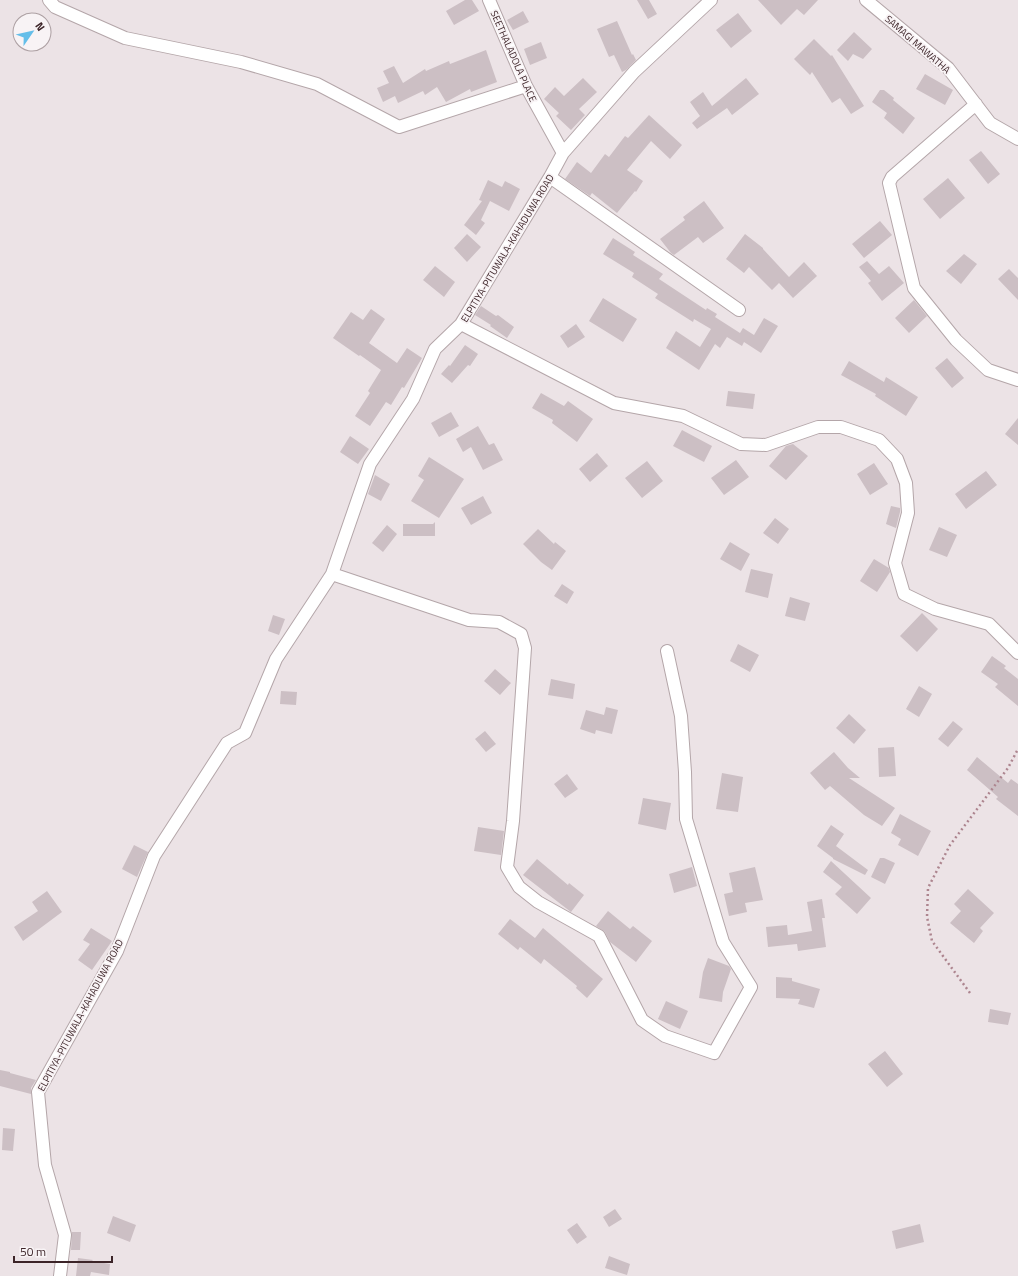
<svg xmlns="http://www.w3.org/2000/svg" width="1018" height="1276" viewBox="0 0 1018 1276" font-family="'Titillium Web',sans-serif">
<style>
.building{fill:#ccbfc4}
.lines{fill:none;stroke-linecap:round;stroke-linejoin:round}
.minor-casing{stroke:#b4a6a9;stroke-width:14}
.path{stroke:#ad858f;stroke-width:2.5;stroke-dasharray:2 3;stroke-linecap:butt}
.minor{stroke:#fff;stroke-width:12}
.labels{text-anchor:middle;stroke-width:3.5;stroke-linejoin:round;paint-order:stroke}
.street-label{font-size:10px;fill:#3c2428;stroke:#f8f3f5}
</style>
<rect width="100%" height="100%" fill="#ece3e6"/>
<path class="building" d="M465 0H472L479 11 454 25 446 11Z
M637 0H649L657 14 648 19Z
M758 0H818L804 15 797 9 781 25Z
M523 11 529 22 513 30 507 20Z
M738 13 752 31 731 48 716 30Z
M617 21 632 55 633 54 636 60 626 70 622 72 614 55 609 57 597 29Z
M854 32 872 49 863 59 853 54 848 61 837 50Z
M814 39 831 56 832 55 864 106 851 114 840 98 832 103 812 72 810 75 794 59Z
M541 42 547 58 530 65 524 49Z
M486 50 497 82 471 92 470 89 446 102 437 87 425 95 423 91 398 103 395 96 383 102 377 88 389 83 383 71 394 66 403 83 425 69 426 71 449 61 450 64Z
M925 74 953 90 945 105 916 89Z
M583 78 597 92 579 109 585 115 571 130 556 116 559 113 544 99 555 87 564 96Z
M746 78 759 94 732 115 727 108 697 129 692 123 700 116 690 102 703 92 712 106Z
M880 90H884L894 98 893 100 915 118 903 134 884 118 887 113 872 102Z
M649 115 682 145 670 159 651 141 627 170 643 181 636 192 635 191 617 213 592 193 590 196 565 179 577 162 591 173 605 154 609 157 625 136 628 138Z
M981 151 1000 174 988 184 969 160Z
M948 178 965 198 940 219 923 199Z
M488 180 502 187 505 181 520 189 509 211 490 201 481 220 485 223 476 235 464 225 482 201 479 200Z
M704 201 724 228 703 243 698 237 674 255 671 253 660 239 685 220 683 217Z
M880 221 892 235 864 258 852 244Z
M467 234 481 247 467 262 454 248Z
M745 234 763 248V249L789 277 804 262 817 276 793 298 779 283 772 290 749 267 744 273 726 259Z
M613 238 635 252 633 255 663 274 659 279 706 310 707 308 717 314 715 317 740 333 743 328 754 335 764 318 778 326 761 353 744 342 742 346 727 337 720 348 715 344 699 370 666 348 676 331 700 347 711 329 694 319 693 322 655 298 658 294 632 277 634 273 603 254Z
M964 254 977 264 961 284 946 271Z
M867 261 879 274 889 266 904 283 882 301 868 283 871 281 859 267Z
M435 266 455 282 444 297 423 280Z
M1009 269 1018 278V300L998 279Z
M603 298 637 319 623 342 589 321Z
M914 300 927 316 909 333 895 318Z
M481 306 496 316 498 315 514 327 507 338 490 326 491 325 475 315Z
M371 309 385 319 369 343 397 363 407 348 422 358 404 388 402 387 391 405 386 402 370 426 355 416 370 393 368 391 381 370 360 355 359 356 333 338 351 312 363 320Z
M576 324 585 337 568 348 560 336Z
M465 345 478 354 470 366 468 365 452 383 441 374 449 365 450 366Z
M947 358 964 378 952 388 935 368Z
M849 361 884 382 886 377 918 397 906 416 875 396 876 394 841 375Z
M728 391 755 394 753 409 726 406Z
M541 393 564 406 568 401 593 419 577 442 552 423 553 420 532 408Z
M451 412 459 426 439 437 431 423Z
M1018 418V445L1005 434Z
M478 426 489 445 494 443 503 460 483 470 471 447 463 452 456 439Z
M682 430 712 446 704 462 673 446Z
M350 436 369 449 358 464 340 452Z
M793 444 808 456 786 480 769 466 786 446Z
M597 453 608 466 590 482 579 469Z
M429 457 464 479 439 518 411 501 424 480 418 476Z
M736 460 749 477 724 495 711 478Z
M647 461 663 481 642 498 625 478Z
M874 463 888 484 870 495 857 474Z
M986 471 997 485 966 509 955 494Z
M375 475 390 484 381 501 368 494Z
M483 496 492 513 471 525 461 508Z
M891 506 900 508V512L896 528 886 524Z
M775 518 789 529 778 544 763 533Z
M435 522V536H403V524H433Z
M387 525 397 534 383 552 372 543Z
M939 527 957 535 947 557 929 550Z
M538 529 554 544 555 542 566 551 552 570 541 562 523 544Z
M730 542 750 554 741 571 720 559Z
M874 559 889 568 890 572 877 592 860 581Z
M751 569 773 574 768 598 745 592Z
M562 584 574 592 567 604 554 596Z
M790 597 810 603 805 621 785 616Z
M922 613 938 629 917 652 900 636Z
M273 615 285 619 279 635 268 631Z
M738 644 759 655 750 672 730 661Z
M992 656 1006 666 1004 668 1018 679V706L995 687 998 684 981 672Z
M495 669 511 683 500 695 484 681Z
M551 679 575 684 573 699 548 695Z
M919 686 932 694 919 717 906 709Z
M281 691 297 692 296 705 280 704Z
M606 707 618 710 612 734 596 730 595 734 580 729 586 710 604 715Z
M849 714 866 730 854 744 836 728Z
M953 721 963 729 948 747 938 739Z
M485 731 496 744 486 752 475 739Z
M894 747 896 776 879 777 878 748Z
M834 752 848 768 860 778H849L895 808 882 826 864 815 830 786 825 790 810 773Z
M977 757 1008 783 1011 779 1018 784V816L996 799 998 797 967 770Z
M722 773 743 777 738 812 716 809Z
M567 774 578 789 565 798 554 784Z
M643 798 671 803 666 830 638 824Z
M900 814 931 831 918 856 898 845 901 839 891 833Z
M831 825 844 834 836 846 868 870 865 875 833 859V858L817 846Z
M478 827 504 831 501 855 474 851Z
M134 845 148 852 137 877 122 869Z
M880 858H884L895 863 885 884 871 877Z
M537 859 568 885 569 883 584 895 571 912 523 875Z
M831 861 871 898 857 914 835 894 842 887 823 872Z
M692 867 697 886 674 893 669 874Z
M755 867 763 900 745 903 747 912 729 916 724 894 733 892 729 873Z
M968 889 994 913 980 928 983 931 974 943 950 923 961 911 954 904Z
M47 891 62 912 23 941 14 927 38 911 32 902Z
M822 899 825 918H822L826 947 798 951 797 944 768 947 766 927 787 925 788 935 812 931 807 902Z
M608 911 630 929 633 926 652 941 636 962 610 942 605 932 596 926Z
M510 919 535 938 543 928 603 979 587 998 576 988 577 986 544 959 541 964 520 947 518 950 498 934Z
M91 928 112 941 92 970 78 960 90 944 83 940Z
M708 958 729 966 731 969 723 992 722 1002 699 998 703 972Z
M776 977 792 978V981L820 989 814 1008 798 1004 800 999 776 998Z
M666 1001 688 1011 680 1029 658 1019Z
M990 1009 1011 1013 1008 1025 988 1022Z
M885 1051 903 1074 887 1087 868 1064Z
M0 1070 10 1072V1073L36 1080 31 1088V1094L0 1086Z
M3 1128 15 1129 13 1151 2 1150Z
M615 1209 622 1219 609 1227 603 1217Z
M113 1216 136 1225 130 1242 107 1233Z
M577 1223 587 1237 577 1244 567 1230Z
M920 1224 924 1242 896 1249 892 1231Z
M72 1232H81L80 1250H71Z
M609 1256 630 1264 627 1275 605 1268Z
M78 1258 93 1260 92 1261 110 1264 109 1275 91 1272 90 1276H76Z"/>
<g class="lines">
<g class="minor-casing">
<path id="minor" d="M49 0 55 7 125 38 241 62 317 84 399 127 526 86
M489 0 526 86 563 153
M866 0 948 68 990 123 1018 139
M976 104 892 177 889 183 914 288 956 340 988 370 1018 380
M550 177 739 310
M461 324 614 403 683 416 741 444 766 445 818 427H841L879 440 897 459 906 483 908 513 895 563 904 594 935 609 989 624 1018 653
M332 574 469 620 499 622 521 634 525 648 513 821 507 867 519 887 538 902 599 936 642 1020 665 1036 714 1053 751 987 723 942 686 819 685 772 681 716 667 651
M60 1276 65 1235 45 1165 38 1092 117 951 154 856 227 743 245 733 276 659 332 574 370 464 413 399 435 349 461 324 550 177 563 153 634 72 711 0"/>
</g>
<path class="path" d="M970 993 932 941 927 917 928 888 950 845 1008 768 1018 749"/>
<use href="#minor" class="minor"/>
</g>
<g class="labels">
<g class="street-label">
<text transform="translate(918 44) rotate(41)" y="4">SAMAGI MAWATHA</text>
<text transform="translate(514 56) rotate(66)" y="4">SEETHALADOLA PLACE</text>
<text transform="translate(507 248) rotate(-59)" y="4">ELPITIYA-PITUWALA-KAHADUWA ROAD</text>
<text transform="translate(80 1015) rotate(-62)" y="4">ELPITIYA-PITUWALA-KAHADUWA ROAD</text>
</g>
</g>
<g transform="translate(32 32) rotate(56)"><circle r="19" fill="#f8f3f5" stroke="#ada0a3"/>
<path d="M0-3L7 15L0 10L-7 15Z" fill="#64bee9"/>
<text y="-6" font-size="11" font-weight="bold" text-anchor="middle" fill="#3c2428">N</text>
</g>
<path d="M14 1256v6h98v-6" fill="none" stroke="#3c2428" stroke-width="2"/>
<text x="20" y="1256" font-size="12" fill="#3c2428" stroke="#f8f3f5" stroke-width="3" paint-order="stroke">50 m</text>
</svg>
